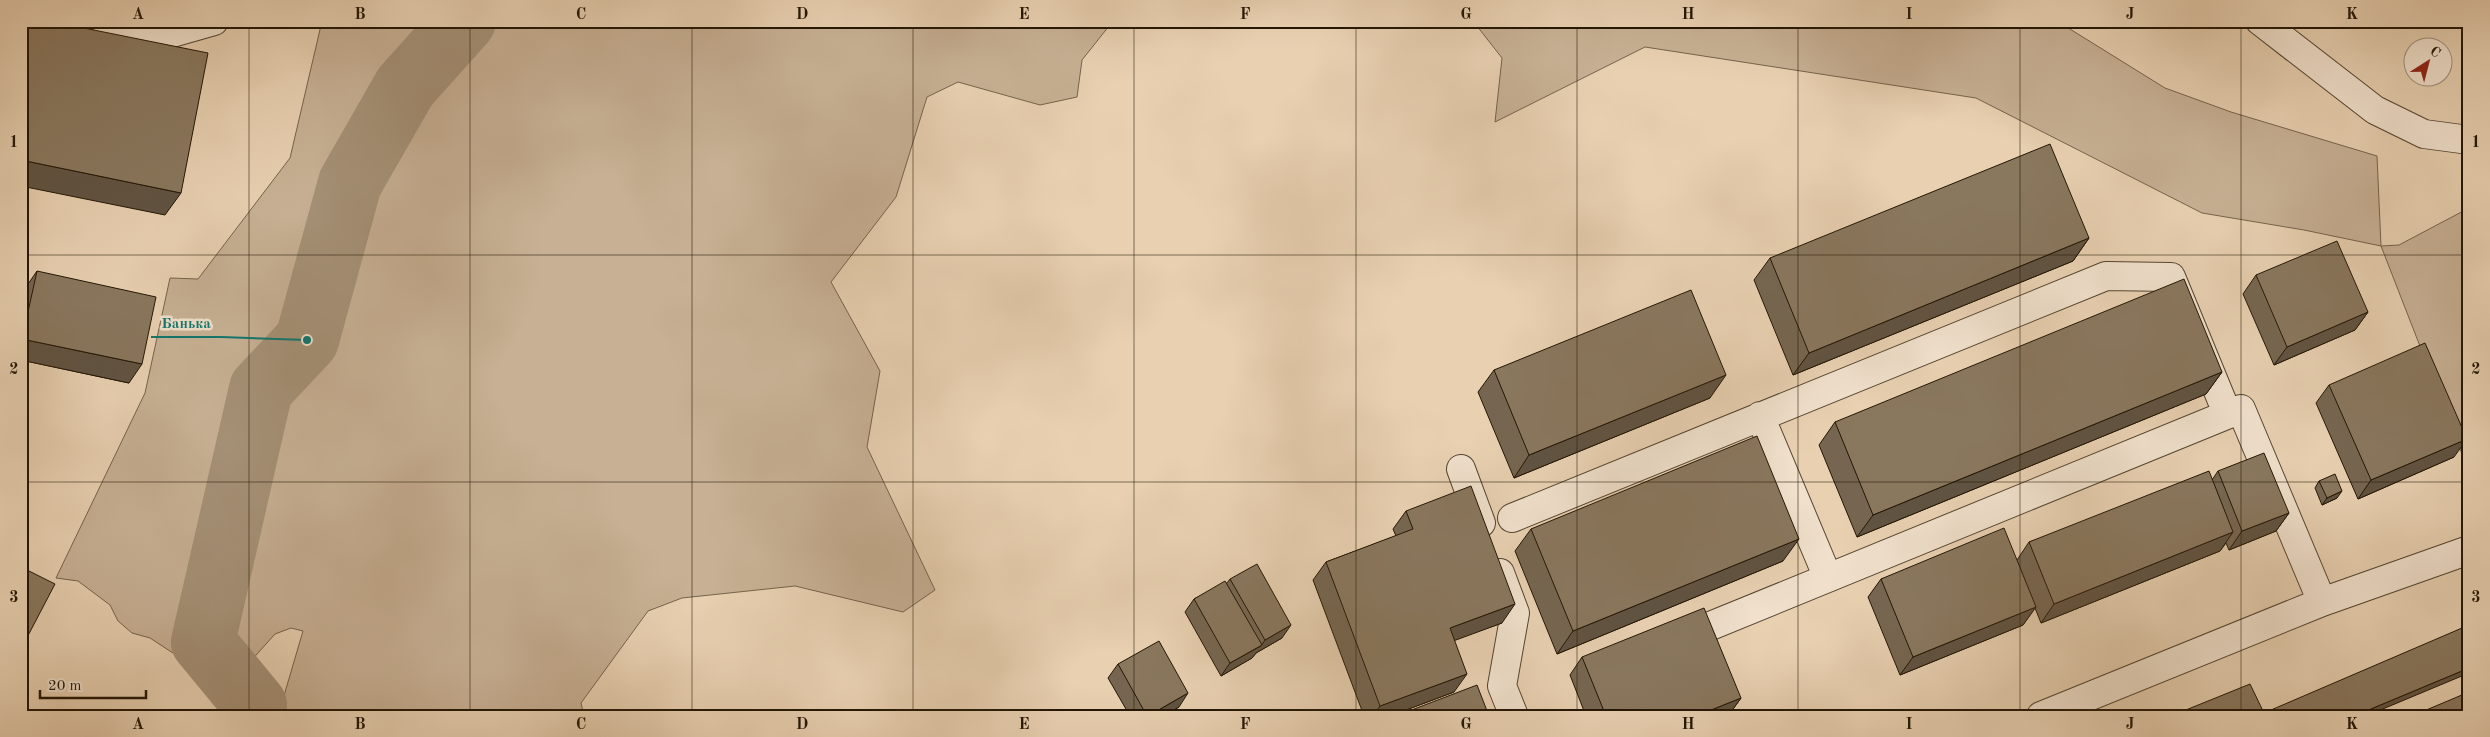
<svg xmlns="http://www.w3.org/2000/svg" width="2490" height="737" viewBox="0 0 2490 737" font-family="'Old Standard TT',serif">
<style>
.green{fill:#c7b094;stroke:#75634c}
.lines{fill:none;stroke-linecap:round;stroke-linejoin:round}
.river{stroke:#a59177;stroke-width:64}
.minor-casing{stroke:#544430;stroke-width:30}
.minor{stroke:#f0e0cc;stroke-width:28}
.wall{fill:#766651;stroke:#231605}
.shaded-wall{fill:#605342;stroke:#231605}
.building{fill:#89775e;stroke:#231605}
.grid{fill:none;stroke:#231605;stroke-width:1;stroke-opacity:0.55}
.leader{fill:none;stroke:#0f766e;stroke-width:2}
.callout-dot{fill:#0f766e;stroke:#f0e0cc;stroke-width:2}
.callout-label{font-size:15px;text-anchor:middle;font-weight:bold;fill:#0f766e;stroke:#f0e0cc;stroke-width:5;stroke-linejoin:round;paint-order:stroke}
.neatline{fill:none;stroke:#231605;stroke-width:2}
.grid-label{font-size:16px;text-anchor:middle;font-weight:bold;fill:#231605}
</style>
<rect width="100%" height="100%" fill="#e8d0b1"/>
<filter id="stains"><feTurbulence type="fractalNoise" baseFrequency=".004" numOctaves="4"/><feColorMatrix values="0 0 0 0 .2 0 0 0 0 .09 0 0 0 0 .02 0 0 0 .5 -.17"/></filter>
<radialGradient id="worn" r=".72"><stop offset=".6" stop-color="#630" stop-opacity="0"/><stop offset="1" stop-color="#630" stop-opacity=".3"/></radialGradient>
<path class="green" d="M322 21H1113L1082 60 1077 97 1040 105 958 82 927 97 896 197 831 282 880 371 867 447 935 590 903 612 795 586 682 598 648 611 581 703 584 716H278L303 631 291 628 275 634 249 663 233 670 214 668 179 657 150 638 132 633 118 621 110 605 78 581 56 578 145 393 170 278 198 279 290 158Z
M1473 21H2057L2165 88 2231 112 2377 156 2381 246 2399 245 2469 208V472L2381 246 2304 230 2202 213 1976 98 1645 47 1495 122 1502 58Z"/>
<g class="lines">
<path class="river" d="M253 716 255 705 203 642 261 389 307 340 350 183 405 87 464 21"/>
<g class="minor-casing">
<path id="minor" d="M105 21 151 39 214 21
M2260 21 2375 110 2424 134 2469 140
M1760 416 1828 578
M1461 469 1481 523
M1512 518 2106 276 2171 277 2227 413
M1500 573 1515 613 1502 686 1514 716
M1703 629 2241 409 2322 602
M2041 716 2322 602 2469 550"/>
</g>
<use href="#minor" class="minor"/>
</g>
<path class="wall" d="M2089 238 2073 261 1793 375 1754 280 1770 258Z
M37 271 129 383 21 360V302L24 290Z
M2256 275 2368 312 2355 330 2274 365 2243 294Z
M1494 370 1710 398 1514 478 1478 392Z
M2222 372 2206 394 1857 537 1819 445 1835 422Z
M2329 385 2454 457 2358 499 2316 403Z
M2218 471 2289 513 2276 531 2229 550 2226 543 2220 551 2041 623 2035 608 2023 625 1900 675 1868 597 1881 579 2017 560 2029 542 2212 480Z
M2319 481 2337 498 2322 505 2315 488Z
M1406 511 1502 623 1454 640V692L1390 716H1364L1313 580 1326 562 1396 536 1393 529Z
M1531 529 1783 561 1557 654 1515 551Z
M1230 579 1282 638 1256 653 1252 658 1221 676 1185 612 1194 599 1227 583Z
M1582 657 1741 698 1728 716H1586L1570 675Z
M1118 664 1179 707 1163 716H1130L1108 678Z"/>
<path class="shaded-wall" d="M21 160 181 193 165 215 21 186Z
M2089 238 2073 261 1793 375 1809 353Z
M2368 312 2355 330 2274 365 2287 347Z
M22 339 142 364 129 383 21 360V340Z
M2222 372 2206 394 1857 537 1873 515Z
M1726 375 1710 398 1514 478 1529 455Z
M2467 439 2454 457 2358 499 2371 480Z
M2342 491 2337 498 2322 505 2327 498Z
M2289 513 2276 531 2229 550 2242 531Z
M2233 532 2220 551 2041 623 2054 604Z
M1799 539 1783 561 1557 654 1573 631Z
M1515 604 1502 623 1437 647 1450 628Z
M2036 607 2023 625 1900 675 1913 657Z
M1291 625 1282 638 1256 653 1252 658 1221 676 1230 663 1261 646 1265 640Z
M2469 668V673L2366 716H2354Z
M1467 674 1454 692 1390 716H1373L1380 706Z
M1188 693 1179 707 1163 716H1148Z
M1741 698 1728 716H1696Z"/>
<path class="building" d="M21 21H49L208 53 181 193 21 160Z
M2050 144 2089 238 1809 353 1770 258Z
M2337 241 2368 312 2287 347 2256 275Z
M37 271 156 297 142 364 22 339Z
M2184 279 2222 372 1873 515 1835 422Z
M1691 290 1726 375 1529 455 1494 370Z
M2425 343 2467 439 2371 480 2329 385Z
M1757 436 1799 539 1573 631 1531 529Z
M2264 453 2289 513 2242 531 2218 471Z
M2209 471 2233 532 2054 604 2029 542Z
M2335 474 2342 491 2327 498 2319 481Z
M1471 486 1515 604 1450 628 1467 674 1380 706 1326 562 1413 529 1406 511Z
M2004 528 2036 607 1913 657 1881 579Z
M1257 564 1291 625 1265 640 1230 579Z
M21 567 55 584 21 649Z
M1225 581 1262 645 1230 663 1194 599Z
M1704 608 1741 698 1696 716H1606L1582 657Z
M2469 625V668L2354 716H2171L2250 684 2264 713Z
M1159 641 1188 693 1148 716H1147L1118 664Z
M1477 685 1489 716H1396Z
M2469 692V716H2412Z"/>
<path class="grid" d="M249 21V716M470 21V716M692 21V716M913 21V716M1134 21V716M1356 21V716M1577 21V716M1798 21V716M2020 21V716M2241 21V716M21 255H2469M21 482H2469"/>
<path class="leader" d="M307 340L221 337H151"/>
<circle class="callout-dot" cx="307" cy="340" r="5"/>
<g class="callout-label">
<text x="186" y="328">Банька</text>
</g>
<rect width="2490" height="737" fill="none" stroke="#e8d0b1" stroke-width="55"/>
<g transform="translate(2428 62) rotate(36)"><circle r="24" fill="#f0e0cc" stroke="#9e8f7c"/>
<path d="M0-4L9 19L0 12L-9 19Z" fill="#8f2418"/>
<text y="-8" font-size="14" font-weight="bold" text-anchor="middle" fill="#231605">С</text>
</g>
<path d="M40 690v8h106v-8" fill="none" stroke="#231605" stroke-width="2.5"/>
<text x="48" y="690" font-size="15" fill="#231605" stroke="#f0e0cc" stroke-width="4" paint-order="stroke">20 m</text>
<rect x="28" y="28" width="2434" height="682" class="neatline"/>
<g class="grid-label">
<text x="138" y="19">A</text>
<text x="360" y="19">B</text>
<text x="581" y="19">C</text>
<text x="802" y="19">D</text>
<text x="1024" y="19">E</text>
<text x="1245" y="19">F</text>
<text x="1466" y="19">G</text>
<text x="1688" y="19">H</text>
<text x="1909" y="19">I</text>
<text x="2130" y="19">J</text>
<text x="2352" y="19">K</text>
<text x="14" y="147">1</text>
<text x="2476" y="147">1</text>
<text x="14" y="374">2</text>
<text x="2476" y="374">2</text>
<text x="14" y="602">3</text>
<text x="2476" y="602">3</text>
<text x="138" y="729">A</text>
<text x="360" y="729">B</text>
<text x="581" y="729">C</text>
<text x="802" y="729">D</text>
<text x="1024" y="729">E</text>
<text x="1245" y="729">F</text>
<text x="1466" y="729">G</text>
<text x="1688" y="729">H</text>
<text x="1909" y="729">I</text>
<text x="2130" y="729">J</text>
<text x="2352" y="729">K</text>
</g>
<rect width="100%" height="100%" filter="url(#stains)"/>
<rect width="100%" height="100%" fill="url(#worn)"/>
</svg>
